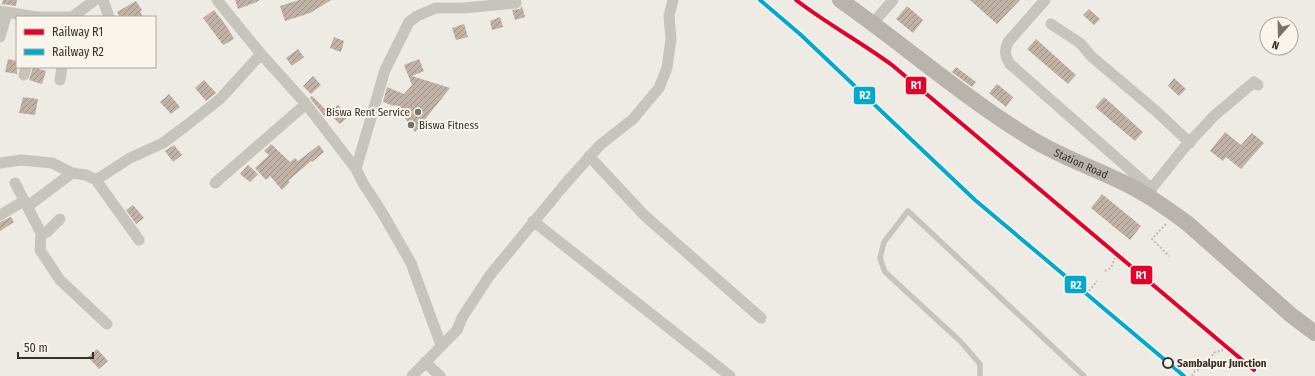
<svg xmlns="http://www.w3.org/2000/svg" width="1315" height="376" viewBox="0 0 1315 376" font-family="'Fira Sans Condensed',sans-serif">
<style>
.building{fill:url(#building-hatch)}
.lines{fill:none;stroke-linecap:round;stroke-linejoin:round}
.path{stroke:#c0bbb5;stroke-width:2;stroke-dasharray:2 2;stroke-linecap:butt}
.lane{stroke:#c7c3bd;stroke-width:5.5}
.street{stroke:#c7c3bd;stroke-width:11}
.secondary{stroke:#b8b3ad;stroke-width:16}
.rail-1-casing{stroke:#f9f5ec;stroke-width:7}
.rail-2-casing{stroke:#f9f5ec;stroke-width:7}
.rail-1{stroke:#e4002b;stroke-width:4}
.rail-2{stroke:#00a9ce;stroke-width:4}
.poi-dot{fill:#78726c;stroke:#f9f5ec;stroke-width:1.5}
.stop-dot{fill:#f9f5ec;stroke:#38312b;stroke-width:2}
.labels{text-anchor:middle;stroke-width:4;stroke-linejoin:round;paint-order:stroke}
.poi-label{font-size:11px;fill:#38312b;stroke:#f9f5ec;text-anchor:end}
.street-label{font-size:11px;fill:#38312b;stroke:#f9f5ec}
.stop-label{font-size:11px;font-weight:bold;fill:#38312b;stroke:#f9f5ec;text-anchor:start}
.line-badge{stroke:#f9f5ec;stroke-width:1.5}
.badge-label{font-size:11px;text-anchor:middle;font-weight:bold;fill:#fff}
</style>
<defs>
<pattern id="building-hatch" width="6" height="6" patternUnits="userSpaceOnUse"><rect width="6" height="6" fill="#c0b2a7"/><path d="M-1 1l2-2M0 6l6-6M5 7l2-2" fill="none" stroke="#9d9188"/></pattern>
</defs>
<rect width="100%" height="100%" fill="#eeebe4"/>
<path class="building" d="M3 0H17L16 6 2 4Z
M235 0H259V1L238 9Z
M299 0H331L310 13 285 21 280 6Z
M970 0H1020L997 24Z
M136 1 142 10 140 11 143 17H120L117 12Z
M522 6 525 17 515 20 512 10 520 9Z
M907 6 923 20 913 33 896 19Z
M1089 9 1100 19 1094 25 1083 15Z
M214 10 227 27 234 39 223 45 203 18Z
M500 17 503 27 492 30 490 21Z
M464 24 468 37 456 40 452 28Z
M334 37 344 41 341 52 330 48Z
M1036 39 1076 75 1068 84 1027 49Z
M298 49 304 57 292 66 286 58Z
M8 59 17 61V74L5 72Z
M419 59 424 71 412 76 450 88 415 132 403 115 400 106 391 105 383 102 387 87 404 94 412 85 404 65Z
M33 67 46 71 42 84 29 80Z
M956 67 976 82 972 87 952 72Z
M313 76 321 85 311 94 303 86Z
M1174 78 1186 89 1179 96 1168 86Z
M204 80 216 93 206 101 195 88Z
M997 84 1013 97 1006 107 989 93Z
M169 94 180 107 171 114 160 102Z
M312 96 329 113 325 117 310 98Z
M23 97 38 99 35 115 19 113Z
M1104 97 1143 132 1135 141 1095 107Z
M338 105 349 116 340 124 329 114Z
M1225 132 1241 145 1252 133 1264 143 1241 169 1226 157 1223 161 1210 151Z
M271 144 290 162 295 158 298 161 319 145 324 152 312 162 311 161 288 181 290 182 282 190 270 176 266 180 255 168 269 155 264 151Z
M174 145 182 155 173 162 165 151Z
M248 165 258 174 250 182 240 174Z
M1102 194 1141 226 1130 240 1091 208Z
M133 205 144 218 136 224 126 210Z
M11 217 14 222 0 231V222Z
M97 349 108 361 99 369 88 357Z"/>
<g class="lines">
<path class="path" d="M1166 224 1152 239 1169 256
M1105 271 1111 268 1115 258
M1089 291 1097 281
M1211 360 1213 353 1223 350
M1192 376 1195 371 1201 369"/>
<path class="lane" d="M980 376V364L960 341 885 272 880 258 884 242 908 211 1084 376"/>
<path class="street" d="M103 0 109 17
M217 0 261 54 306 104 356 169 363 183 383 214 411 263 441 345
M1045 0 1008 42C1004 51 1005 56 1010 64L1152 189
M0 11 37 17H72L95 0
M873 23 893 0
M1051 24 1080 43 1092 57 1156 111 1190 143
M0 37 7 13
M24 75 26 67
M60 80 62 67
M589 156 644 215 761 318
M0 163 21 160 52 163 72 173 86 175 96 180 139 240
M356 169 385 70 409 22 417 16 436 8H464L516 3
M96 180 130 158 163 143 187 125 220 99 261 54
M15 183 41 233 40 250 60 280 107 324
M215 183 306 104
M1147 194 1184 148 1214 116 1254 82 1258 85
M28 206 72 173
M0 215 24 201
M533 221 730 376
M41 233 47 232 60 219
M425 362 440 376
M412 376 457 330 463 316 490 275 566 183 600 145 633 119 659 88 667 68 671 39 669 16 673 0"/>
<path class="secondary" id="s1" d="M840 0C903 44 962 96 1027 136 1056 155 1089 166 1120 181 1144 192 1165 207 1187 223L1291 315 1315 333"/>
<g class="rail-1-casing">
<path id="rail-1" d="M796 0C827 24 861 42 892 65L1254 370"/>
</g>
<g class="rail-2-casing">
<path id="rail-2" d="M760 0 801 35 975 200 1184 376"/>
</g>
<use href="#rail-1" class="rail-1"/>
<use href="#rail-2" class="rail-2"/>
</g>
<g class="poi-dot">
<circle cx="418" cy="112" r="4"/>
<circle cx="411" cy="125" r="4"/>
</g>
<circle class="stop-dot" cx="1168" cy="363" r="5"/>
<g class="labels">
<g class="poi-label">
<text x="410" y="116">Biswa Rent Service</text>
<text x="419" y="129" text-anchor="start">Biswa Fitness</text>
</g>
<g class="street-label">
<text dy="4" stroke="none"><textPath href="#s1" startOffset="292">Station Road</textPath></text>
</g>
<g class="stop-label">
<text x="1177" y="367">Sambalpur Junction</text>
</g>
</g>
<g class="line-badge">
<rect x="905" y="76" width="22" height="19" rx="4" fill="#e4002b"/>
<rect x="853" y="86" width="23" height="19" rx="4" fill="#00a9ce"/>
<rect x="1130" y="265" width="23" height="20" rx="4" fill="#e4002b"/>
<rect x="1064" y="275" width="23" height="19" rx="4" fill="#00a9ce"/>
</g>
<g class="badge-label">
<text x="916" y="89">R1</text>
<text x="865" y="99">R2</text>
<text x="1141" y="279">R1</text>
<text x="1076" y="289">R2</text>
</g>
<rect x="16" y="16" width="140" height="52" fill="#f9f5ec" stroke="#aca79f"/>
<rect x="24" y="29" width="20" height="6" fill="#e4002b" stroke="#aca79f"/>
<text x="52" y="36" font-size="12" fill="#38312b">Railway R1</text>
<rect x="24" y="49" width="20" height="6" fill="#00a9ce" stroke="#aca79f"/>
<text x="52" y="56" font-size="12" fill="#38312b">Railway R2</text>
<g transform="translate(1279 36) rotate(200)"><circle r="19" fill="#f9f5ec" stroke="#aca79f"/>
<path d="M0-3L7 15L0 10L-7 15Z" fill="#78726c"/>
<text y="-6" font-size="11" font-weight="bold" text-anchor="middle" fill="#38312b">N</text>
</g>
<path d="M18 352v6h75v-6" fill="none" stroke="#38312b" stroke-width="2"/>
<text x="24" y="352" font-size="12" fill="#38312b" stroke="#f9f5ec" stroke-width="3" paint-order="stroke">50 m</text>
</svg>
